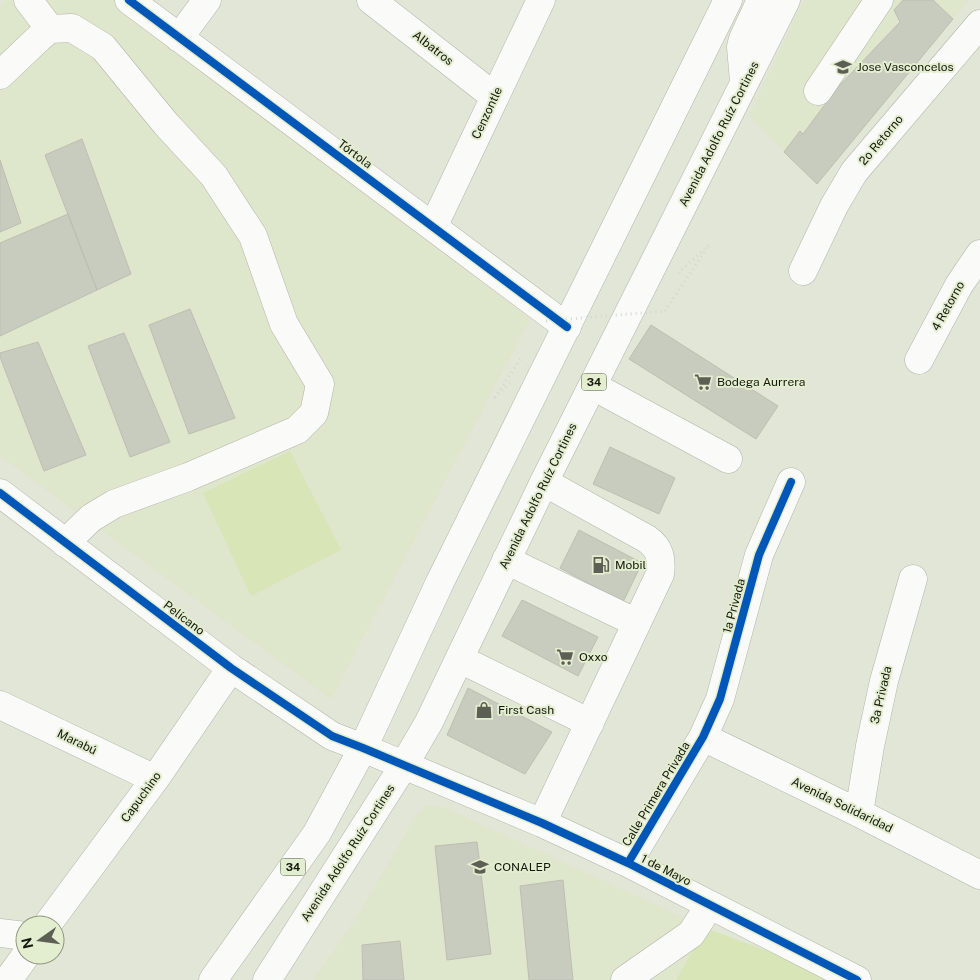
<svg xmlns="http://www.w3.org/2000/svg" width="980" height="980" viewBox="0 0 980 980" font-family="'Public Sans',sans-serif">
<style>
.built{fill:#dee6cb}
.green{fill:#d7e5b7}
.building{fill:#c8ccbf;stroke:#bbbfb2}
.lines{fill:none;stroke-linecap:round;stroke-linejoin:round}
.minor-casing{stroke:#b0b4a8;stroke-width:29}
.major-casing{stroke:#b0b4a8;stroke-width:29}
.path{stroke:#d5d7d2;stroke-width:3;stroke-dasharray:1 4;stroke-linecap:butt}
.minor{stroke:#fafbf9;stroke-width:28}
.major{stroke:#fafbf9;stroke-width:28}
.path-bridge{stroke:#d5d7d2;stroke-width:3;stroke-dasharray:1 4;stroke-linecap:butt}
.cycleway-casing{stroke:#e3edcf;stroke-width:11}
.cycleway{stroke:#0057b8;stroke-width:8}
.labels{text-anchor:middle;stroke-width:4;stroke-linejoin:round;paint-order:stroke}
.shield{fill:#e3edcf;stroke:#525746;stroke-width:1}
.shield-label{font-size:11px;font-weight:bold;fill:#14170c}
.street-label{font-size:12px;fill:#14170c;stroke:#e3edcf}
.poi-label{font-size:12px;fill:#14170c;stroke:#e3edcf;text-anchor:start}
</style>
<rect width="100%" height="100%" fill="#e1e6d6"/>
<path class="built" d="M6 0H113L530 319 331 699 0 456V8Z
M804 0H969L817 184 749 116Z
M430 805 443 807 706 928 676 980H313L355 920 417 814 424 807Z"/>
<path class="green" d="M290 451 341 550 251 596 203 493Z
M706 928 845 980H676Z"/>
<path class="building" d="M903 0H933L953 19 817 184 784 152 800 131 803 134 838 87 900 22 894 10Z
M82 139 131 274 97 290 45 155Z
M0 160 21 223 0 232Z
M68 214 97 290 0 336V243Z
M190 309 235 418 189 434 149 325Z
M651 325 778 406 756 439 629 359Z
M124 333 170 442 130 457 88 346Z
M38 342 86 455 44 471 0 357V353Z
M610 447 675 478 659 514 593 484Z
M579 530 642 563 623 602 560 568Z
M522 600 598 637 578 676 502 636Z
M468 688 552 732 525 774 447 735Z
M477 842 491 954 447 960 435 846Z
M563 880 573 980H529L520 886Z
M400 941 404 980H363L362 945Z"/>
<g class="lines">
<g class="minor-casing">
<path id="minor" d="M129 0 567 327
M371 0 495 97
M50 29 72 28 103 47 166 124 214 176 253 236 284 324 320 384 314 413 297 430 188 477 114 504 91 518 65 543
M179 38 207 0
M0 75 39 38 50 29 28 0
M818 91 879 0
M433 227 541 0
M803 271 834 206 854 172 980 24
M919 360 959 285 980 254
M593 386 728 459
M0 493 231 668 332 736 363 748 542 823 628 863 857 980
M506 560 637 623
M460 659 590 723
M0 705 155 779
M703 737 859 813 980 875
M859 813 870 746 884 681 913 579
M542 823 660 574C662 559 660 548 647 539L544 482
M628 863 703 737 720 699 759 555 791 482
M47 925 155 779 231 668
M0 933 25 936
M8 980 26 955
M625 980 691 934 710 905"/>
</g>
<g class="major-casing">
<path id="major" d="M744 81 741 47 743 39 761 0
M213 980 317 833 363 748 440 582 728 0
M267 980 404 765 429 722 544 482 786 0"/>
</g>
<path class="path" d="M665 311 709 245 677 274
M510 383 495 397 522 357"/>
<use href="#minor" class="minor"/>
<use href="#major" class="major"/>
<path class="path-bridge" d="M546 321 665 311"/>
<g class="cycleway-casing">
<path id="cycleway" d="M129 0 567 327
M0 493 231 668 332 736 363 748 542 823 628 863 857 980
M628 863 703 737 720 699 759 555 791 482"/>
</g>
<use href="#cycleway" class="cycleway"/>
</g>
<defs>
<g id="university-bare" transform="scale(1.35)"><path d="M0-5L7-2L0 1L-7-2ZM-4 1L0 2.5L4 1V4Q0 6-4 4Z" fill="#5c5f53" stroke="#e3edcf" stroke-width="2.5" paint-order="stroke"/></g>
<g id="supermarket-bare" transform="scale(1.35)"><path d="M-6-5.5h2.5l.6 2H6L4.5 2H-2.5L-4.4-4H-6ZM-1.5 3.2a1.3 1.3 0 1 0 .1 0ZM3 3.2a1.3 1.3 0 1 0 .1 0Z" fill="#5c5f53" stroke="#e3edcf" stroke-width="2.5" paint-order="stroke"/></g>
<g id="fuel-bare" transform="scale(1.35)"><path d="M-5.5-6h7V0h2V4h1.3V-2.5L3-4.5l.8-.8L6-3V5H2.5V1h-1V6h-7ZM-4.2-4.7v3.2H.2V-4.7Z" fill="#5c5f53" stroke="#e3edcf" stroke-width="2.5" paint-order="stroke"/></g>
<g id="shop-bare" transform="scale(1.35)"><path d="M-5-2.5h2.3a2.7 3.5 0 0 1 5.4 0H5L5.5 6h-11ZM-1.5-2.5h3a1.5 2.3 0 0 0-3 0Z" fill="#5c5f53" stroke="#e3edcf" stroke-width="2.5" paint-order="stroke"/></g>
<g id="school-bare" transform="scale(1.35)"><path d="M0-5L7-2L0 1L-7-2ZM-4 1L0 2.5L4 1V4Q0 6-4 4Z" fill="#5c5f53" stroke="#e3edcf" stroke-width="2.5" paint-order="stroke"/></g>
</defs>
<g fill-rule="evenodd">
<use href="#university-bare" x="843" y="67"/>
<use href="#supermarket-bare" x="703" y="382"/>
<use href="#fuel-bare" x="601" y="565"/>
<use href="#supermarket-bare" x="565" y="657"/>
<use href="#shop-bare" x="484" y="710"/>
<use href="#school-bare" x="480" y="867"/>
</g>
<g class="labels">
<g class="shield">
<rect x="581.5" y="373.5" width="25" height="17" rx="4"/>
<rect x="280.5" y="858.5" width="25" height="17" rx="4"/>
</g>
<g class="shield-label">
<text x="594" y="386">34</text>
<text x="293" y="871">34</text>
</g>
<g class="street-label">
<text transform="translate(433 48) rotate(38)" y="4">Albatros</text>
<text transform="translate(487 113) rotate(-65)" y="4">Cenzontle</text>
<text transform="translate(719 134) rotate(-63)" y="4">Avenida Adolfo Ruíz Cortines</text>
<text transform="translate(881 140) rotate(-50)" y="4">2o Retorno</text>
<text transform="translate(355 154) rotate(37)" y="4">Tórtola</text>
<text transform="translate(948 306) rotate(-61)" y="4">4 Retorno</text>
<text transform="translate(538 496) rotate(-64)" y="4">Avenida Adolfo Ruíz Cortines</text>
<text transform="translate(734 606) rotate(-75)" y="4">1a Privada</text>
<text transform="translate(184 618) rotate(37)" y="4">Pelícano</text>
<text transform="translate(881 695) rotate(-77)" y="4">3a Privada</text>
<text transform="translate(77 742) rotate(26)" y="4">Marabú</text>
<text transform="translate(656 794) rotate(-59)" y="4">Calle Primera Privada</text>
<text transform="translate(141 797) rotate(-54)" y="4">Capuchino</text>
<text transform="translate(842 805) rotate(26)" y="4">Avenida Solidaridad</text>
<text transform="translate(348 853) rotate(-57)" y="4">Avenida Adolfo Ruíz Cortines</text>
<text transform="translate(666 870) rotate(27)" y="4">1 de Mayo</text>
</g>
<g class="poi-label">
<text x="857" y="71">Jose Vasconcelos</text>
<text x="717" y="386">Bodega Aurrera</text>
<text x="615" y="569">Mobil</text>
<text x="579" y="661">Oxxo</text>
<text x="498" y="714">First Cash</text>
<text x="494" y="871">CONALEP</text>
</g>
</g>
<g transform="translate(40 940) rotate(256)"><circle r="24" fill="#e3edcf" stroke="#909781"/>
<path d="M0-4L9 19L0 12L-9 19Z" fill="#5c5f53"/>
<text y="-8" font-size="14" font-weight="bold" text-anchor="middle" fill="#14170c">N</text>
</g>
</svg>
